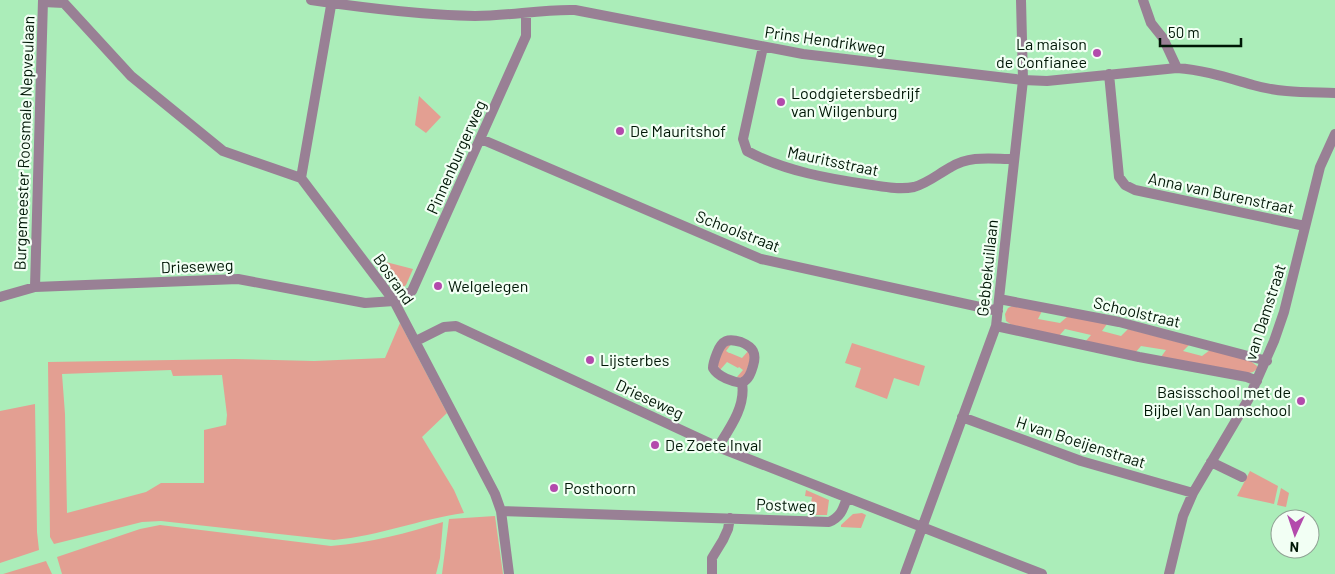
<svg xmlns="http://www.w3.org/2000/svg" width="1335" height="574" viewBox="0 0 1335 574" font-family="Barlow,sans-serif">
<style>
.green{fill:#e39f92;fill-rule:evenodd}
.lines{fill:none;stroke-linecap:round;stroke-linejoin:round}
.street{stroke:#998095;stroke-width:10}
.poi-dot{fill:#b34aac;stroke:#f2fff4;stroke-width:2}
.labels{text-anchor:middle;stroke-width:4.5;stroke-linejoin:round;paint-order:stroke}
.street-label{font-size:16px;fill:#001706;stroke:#f2fff4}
.poi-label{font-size:16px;fill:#001706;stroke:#f2fff4;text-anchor:start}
</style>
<rect width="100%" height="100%" fill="#abedb9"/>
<path class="green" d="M419 96 441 117 426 133 415 125Z
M382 261 413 269 406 285 401 289 395 285 376 262Z
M1012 306 1042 311 1038 319 1060 323 1068 316 1107 324 1102 331 1121 336 1128 329 1189 345 1183 351 1202 356 1210 350 1249 360 1257 366V369L1253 372 1249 373 1161 357 1166 350 1141 346 1135 353 1085 342 1091 335 1065 329 1059 336 1012 325 1006 321 1005 314 1008 308Z
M400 323 447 413 422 437 454 490 464 513C420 519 379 536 334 540L161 521 142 522 54 544 50 537 48 362 235 359 314 361 385 358ZM171 370 173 376 222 375 227 415 226 425 204 430V483H161L146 492 67 513 65 414 62 374Z
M732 343 726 351 729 353H730L742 358 749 350 751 357 745 376 741 378 737 377 743 370 739 367 738 368 727 362 720 370 717 364 724 348Z
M852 343 925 366 919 386 894 378 887 399 855 387 861 368 845 363Z
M35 404 37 532 39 550 0 563V411Z
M1250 471 1278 486 1274 504 1237 496Z
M1281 488 1289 493 1286 507 1277 505Z
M806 490 829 500 827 515H809L812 497 805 496Z
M862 513 866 515 861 528 841 527V525L853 514Z
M495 516 503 574H442L449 519Z
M443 522 440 558 436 574H62L57 557 140 529 160 525 331 546C370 543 407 533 443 522Z
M46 561 52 574H3Z"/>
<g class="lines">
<path class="street" d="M311 0C365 8 420 15 475 16 509 16 542 9 575 10L803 54 1023 80 1047 81 1177 68C1204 70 1228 78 1253 85 1280 93 1308 92 1335 93
M332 0 301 178 394 301 495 494 501 511 509 574
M1143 0 1151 23 1163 38 1177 68
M43 2 64 3 131 76 223 151 301 178
M763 47 743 139 747 151C784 171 830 179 872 185 885 187 900 190 914 187 928 183 938 174 951 167 971 155 991 159 1014 159
M1109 74 1119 177 1125 185 1135 190 1305 226
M481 139 761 259 998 311
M35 287 43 0
M0 297 35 287 238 279 365 303 394 301 412 291 526 36V13
M999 299 1119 322 1267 361
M996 326 1139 357 1247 377 1257 381
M416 341 444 327 456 326 718 447 1042 574
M962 417 1081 461 1193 493
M718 447C730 428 746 406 742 383 749 379 751 373 753 366 757 353 753 347 741 342 728 338 722 340 717 353 715 358 713 363 713 368 718 377 733 382 742 383
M1211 462 1242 477
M501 511 829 522C841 517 843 509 847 498
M712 574V558L723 540 728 529 730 518
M905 574 996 326 1023 80 1021 0
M1169 574 1183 516 1193 493 1248 400 1274 341 1284 312 1320 167 1335 134"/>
</g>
<g class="poi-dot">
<circle cx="1097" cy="53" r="5"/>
<circle cx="781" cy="102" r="5"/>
<circle cx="620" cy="131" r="5"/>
<circle cx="438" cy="286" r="5"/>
<circle cx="590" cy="360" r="5"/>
<circle cx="1301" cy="401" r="5"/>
<circle cx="655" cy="445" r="5"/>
<circle cx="554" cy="488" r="5"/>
</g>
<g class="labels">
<g class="street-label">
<text transform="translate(825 40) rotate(8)" y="6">Prins Hendrikweg</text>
<text transform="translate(24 143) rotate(-88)" y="6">Burgemeester Roosmale Nepveulaan</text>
<text transform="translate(456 157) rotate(-66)" y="6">Pinnenburgerweg</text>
<text transform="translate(833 161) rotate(12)" y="6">Mauritsstraat</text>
<text transform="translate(1221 193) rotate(12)" y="6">Anna van Burenstraat</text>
<text transform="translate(738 231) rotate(21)" y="6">Schoolstraat</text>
<text transform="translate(197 266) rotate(-2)" y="6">Drieseweg</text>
<text transform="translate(987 268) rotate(-84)" y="6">Gebbekuillaan</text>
<text transform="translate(394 279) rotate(55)" y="6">Bosrand</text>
<text transform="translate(1137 312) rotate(13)" y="6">Schoolstraat</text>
<text transform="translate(1265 312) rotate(-72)" y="6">van Damstraat</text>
<text transform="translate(650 399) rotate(25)" y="6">Drieseweg</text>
<text transform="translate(1081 442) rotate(18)" y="6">H van Boeijenstraat</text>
<text transform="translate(786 505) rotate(2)" y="6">Postweg</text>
</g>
<g class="poi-label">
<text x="1087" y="50" text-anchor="end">La maison<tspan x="1087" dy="18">de Confianee</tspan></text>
<text x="791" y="99">Loodgietersbedrijf<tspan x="791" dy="18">van Wilgenburg</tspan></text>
<text x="630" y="137">De Mauritshof</text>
<text x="448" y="292">Welgelegen</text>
<text x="600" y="366">Lijsterbes</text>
<text x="1291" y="398" text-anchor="end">Basisschool met de<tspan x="1291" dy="18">Bijbel Van Damschool</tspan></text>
<text x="665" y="451">De Zoete Inval</text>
<text x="564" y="494">Posthoorn</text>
</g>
</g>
<g transform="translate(1295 534) rotate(183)"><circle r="24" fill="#f2fff4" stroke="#91a295"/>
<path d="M0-4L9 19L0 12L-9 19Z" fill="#b34aac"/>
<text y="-8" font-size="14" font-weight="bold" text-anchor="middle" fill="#001706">N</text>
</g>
<path d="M1160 38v8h81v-8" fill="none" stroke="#001706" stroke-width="2.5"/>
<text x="1168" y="38" font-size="15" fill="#001706" stroke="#f2fff4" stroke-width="4" paint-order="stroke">50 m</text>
</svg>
